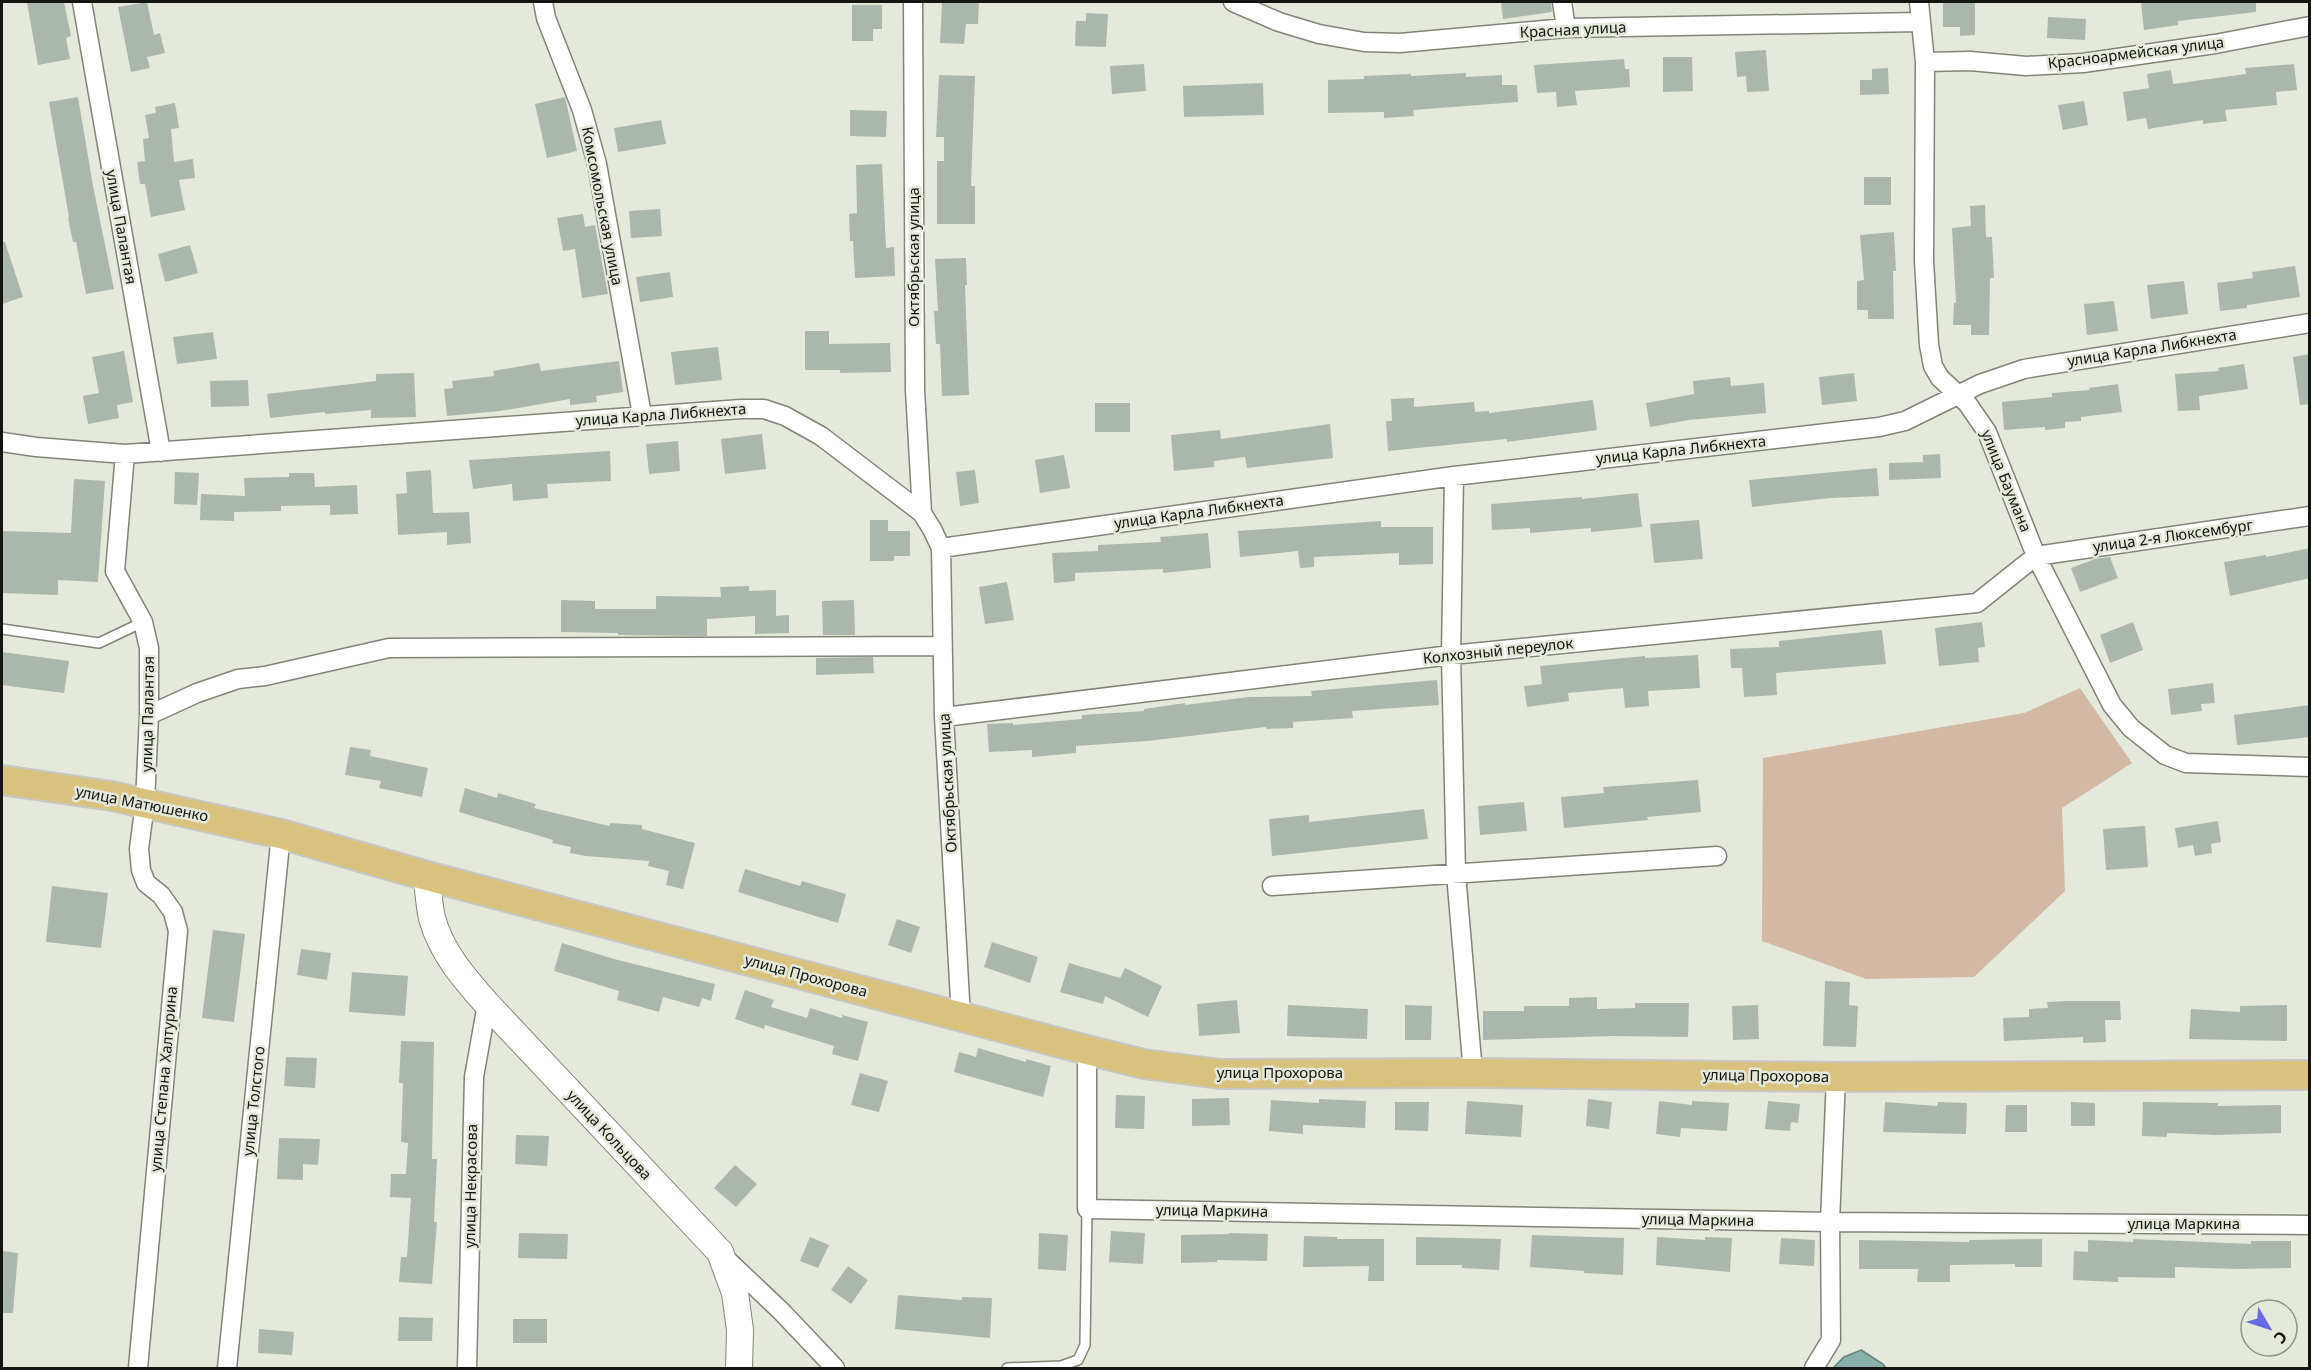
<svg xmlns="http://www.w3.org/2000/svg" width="2311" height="1370" viewBox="0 0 2311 1370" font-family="'Noto Sans',sans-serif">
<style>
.green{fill:#d3b8a4}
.water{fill:#89b0aa;stroke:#66827c;stroke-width:1.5}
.building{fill:#abb7ad}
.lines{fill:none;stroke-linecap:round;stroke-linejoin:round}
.lane-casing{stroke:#818578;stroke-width:12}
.street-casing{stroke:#818578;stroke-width:21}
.secondary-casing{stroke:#818578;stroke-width:28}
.primary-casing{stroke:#c7c7c6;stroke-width:32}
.lane{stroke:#fff;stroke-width:9}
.street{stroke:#fff;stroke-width:18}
.secondary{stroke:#fff;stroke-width:26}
.primary{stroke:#d8c27d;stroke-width:28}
.labels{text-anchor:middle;stroke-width:5;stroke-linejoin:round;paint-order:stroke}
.street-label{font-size:15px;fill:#141511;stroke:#e5e9db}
</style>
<rect width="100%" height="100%" fill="#e5e9db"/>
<path class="green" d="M2080 688 2132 763 2062 808 2065 891 1974 977 1866 979 1762 941 1763 758 2024 713Z"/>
<path class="water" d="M1861 1350 1883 1364 1886 1368H1833L1844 1357Z"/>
<path class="building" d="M27 2H64L71 36 66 38 70 59 38 65Z
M147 2 154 35 160 33 165 53 147 57 150 68 131 72 118 7Z
M942 2H979L978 24H966L964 44 940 43Z
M1501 2H1551L1552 12 1503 19Z
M1943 2H1975V35L1960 36V27H1943Z
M2141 2H2256V12L2178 21V25L2144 30Z
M852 5H882V29H873V41H852Z
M1086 13 1108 14 1106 47 1075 46 1076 21H1086Z
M2048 17 2086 19 2085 40 2047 38Z
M1766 50 1769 91 1747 92 1746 76 1737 77 1735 52Z
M1663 57H1692L1693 91 1663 92Z
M1624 59 1625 69H1629L1630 87 1575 91 1577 105 1557 107 1556 92 1537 93 1534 65Z
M1144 64 1146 91 1112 94 1110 66Z
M2294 64 2297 90 2276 92 2277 105 2225 110 2227 121 2203 124V120L2148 129 2146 118 2127 121 2123 92 2149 88 2147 74 2171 70 2173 84 2246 74 2245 68Z
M1888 68 1889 94 1860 95V80H1872V69Z
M1466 73V77L1502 75V85H1517L1518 102 1413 110 1414 116 1384 118V112L1328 113V80L1364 79V76L1411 74V76Z
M939 75 975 76 971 186H975V224H937V161H944V137H936Z
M1263 83 1264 115 1184 117 1183 86Z
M78 97 93 186 114 289 86 294 76 242H73L68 218 69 217 49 102Z
M565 97 577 151 547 158 535 104Z
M2084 101 2088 125 2063 130 2058 105Z
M175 103 179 128 171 129 174 162 193 159 195 178 179 180 185 210 151 217 145 184H140L137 162 145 161 143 139 149 138 145 115 156 113 155 107Z
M850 110 887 111 886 137 850 136Z
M661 120 666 144 618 152 614 128Z
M882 164 886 248 894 247 895 276 855 278 853 241H850L849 214 857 213 856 165Z
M1864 177H1891V205H1864Z
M1985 205 1986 237H1992L1994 278H1990L1989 335H1971V325H1953L1954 303H1956L1952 228 1971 226 1970 206Z
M660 209 662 236 631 238 629 211Z
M583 214 585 227 595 225 608 294 582 298 575 249 563 251 557 218Z
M1894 232 1896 271H1893L1894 319H1868V310H1857V281L1864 280 1860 235Z
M2 242H5L23 297 2 304Z
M190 245 198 273 165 282 158 254Z
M966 258 967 285H965L969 395 942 396 940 344H936L934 311H938L935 259Z
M2295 266 2300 297 2247 305V308L2220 311 2217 283 2253 278 2252 272Z
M670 272 673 297 640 302 636 277Z
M2184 281 2188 314 2151 319 2147 285Z
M2114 301 2118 331 2087 335 2084 304Z
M805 331H829V344L890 343 891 372 840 373V370H805Z
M213 332 217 359 177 364 173 337Z
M718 347 722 380 675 385 671 352Z
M124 351 133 402 117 405 119 418 88 424 83 396 99 393 92 357Z
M2310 354V404L2300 405 2293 357Z
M619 361 623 392 596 396 597 402 570 405V399L500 411 447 416 444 389 453 388 452 381 494 376 493 371 539 363 541 371Z
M2244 364 2248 389 2199 396 2200 410 2178 411 2175 374 2219 371 2218 368Z
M414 373 416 417 371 418V410L325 414V412L270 418 267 394 376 381V374Z
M1854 373 1857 401 1822 405 1819 377Z
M1730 377 1731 386 1764 383 1766 413 1689 420 1650 427 1646 403 1694 394 1693 381Z
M248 380 249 406 211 407 210 381Z
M2118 384 2122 412 2081 417V421L2065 422V428L2045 430V427L2004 430 2002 402 2052 397V393L2090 390 2089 388Z
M1414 398V407L1474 402 1475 412 1489 411V413L1593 400 1597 430 1507 442V439L1388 451 1386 421H1392L1391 399Z
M1095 403H1130V432H1095Z
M1330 424 1333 458 1247 468 1245 457 1214 461V467L1174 471 1171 435 1220 430 1221 439Z
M762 434 766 469 725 474 721 439Z
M678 441 680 471 649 474 646 444Z
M610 451 611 481 547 484 548 498 513 501 512 484 473 489 469 460Z
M1940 454 1941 478 1889 480V463L1923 462V455Z
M1064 455 1070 488 1040 493 1035 460Z
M1877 468 1879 496 1830 498 1752 507 1749 480Z
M431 470 433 513 469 512 471 543 447 545V532L398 535 396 494 407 493 406 472Z
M975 470 979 503 960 506 956 472Z
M175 472 199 473 197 505 174 504Z
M289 473H314L315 487 357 485 358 514 330 515V505L281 506V511L234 512V521L200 520 201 494 245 496 244 478 289 477Z
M74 479 105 481 98 582 58 580V595L2 593V531L71 533Z
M1638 493 1642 527 1591 532V528L1530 533V528L1492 530 1491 504 1582 497V499Z
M870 520H888V531H910V556H894V561H870Z
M1699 520 1703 559 1654 563 1650 524Z
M1381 521V527H1433V564L1399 565V553L1314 557V567L1300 568 1298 551 1240 557 1238 531Z
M1208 533 1211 568 1163 573V569L1075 573V581L1054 583 1052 553 1098 551V545L1161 542 1160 537Z
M2310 548V578L2230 596 2224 562 2266 555V557Z
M2110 557 2118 578 2080 592 2071 568 2095 559Z
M1007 582 1014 620 985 624 979 587Z
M749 586V591L776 590V616L789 615V633L755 634V616L707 619V636L618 635V633L561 632V600L595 601V609H656V596L721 597 720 587Z
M854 600 855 635H823L822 601Z
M1982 622 1985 647 1978 648 1979 662 1939 666 1935 628Z
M2133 622 2143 650 2110 663 2100 635Z
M1882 630 1886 664 1776 673 1777 695 1744 697 1742 668H1731L1730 649 1779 647V641Z
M2 652 69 661 64 693 2 685Z
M1698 655 1700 688 1648 691 1649 706 1625 708 1623 688 1568 693 1569 701 1527 707 1524 686 1542 684 1540 666 1645 656V658Z
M873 657 874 673 816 675V658Z
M1437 680 1439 705 1352 711 1353 718 1293 722V728L1266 729V727L1147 741 1076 746V753L1032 757V750L989 752 987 724 1013 723V725L1082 719V715L1144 711V709L1185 703V705L1249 697 1312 696 1311 691Z
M2213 683 2215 703 2201 704 2202 711 2171 715 2168 689Z
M2310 705V737L2237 745 2234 715Z
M350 747 371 750 370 756 428 768 422 797 379 788 381 781 345 775Z
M1698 780 1701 812 1647 817 1648 820 1564 828 1561 797 1604 793 1603 787Z
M465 788 497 798 498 793 536 804 534 808 609 826 610 823 642 825V829L695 843 683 889 666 885 669 871 648 866 649 861 586 856 570 853 571 847 552 843 553 840 459 812Z
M1524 802 1527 831 1480 835 1478 806Z
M1424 809 1428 839 1272 856 1269 819 1309 815V822Z
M2218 821 2221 842 2211 844 2212 853 2195 856 2193 845 2178 848 2175 828Z
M2145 826 2148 867 2106 870 2103 829Z
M745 869 800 886 802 881 846 894 838 923 738 892Z
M52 886 108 893 101 948 46 942Z
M897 919 920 927 911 953 888 945Z
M213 930 245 934 234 1022 202 1018Z
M992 942 1038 957 1030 983 984 967Z
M562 943 614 959 715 984 711 1001 702 998 699 1007 663 997 659 1012 617 1000 619 991 554 971Z
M301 949 331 953 327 980 297 975Z
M1069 963 1120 978 1125 968 1162 986 1148 1017 1105 996 1103 1004 1060 992Z
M352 972 408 976 405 1016 349 1012Z
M1825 981 1850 982 1849 1005 1858 1006 1856 1047 1823 1046Z
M745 990 774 1000 771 1007 807 1018 810 1008 842 1018V1015L868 1022 858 1061 832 1054 834 1046 765 1025 764 1029 735 1019Z
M1597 997V1009L1635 1008V1003H1689L1688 1037 1613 1036 1483 1040V1011H1524V1006H1569V998Z
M1237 1000 1240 1033 1199 1036 1197 1004Z
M2068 1001H2120L2121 1020H2105L2106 1042 2083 1043V1037L2004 1041 2003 1018 2029 1017V1009L2048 1008 2047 1002Z
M1288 1005 1368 1009 1367 1039 1287 1036Z
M1405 1005 1432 1006 1431 1040H1405Z
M1758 1005 1759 1039 1733 1040 1732 1006Z
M2287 1005V1041L2189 1039 2191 1009 2240 1012V1006Z
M401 1041 434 1042 432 1159H437L434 1222H437L432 1284 399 1282 401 1257H407L411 1198 390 1197 391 1174H406L408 1143 401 1142 403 1083H399Z
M978 1048 1026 1062V1059L1051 1066 1043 1097 954 1072 959 1052 976 1057Z
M286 1057 317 1058 315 1088 284 1086Z
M860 1073 888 1081 879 1112 851 1105Z
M1116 1095 1145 1096 1144 1129 1115 1128Z
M1229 1098 1230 1125 1192 1126V1099Z
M1319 1099 1366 1101 1365 1128 1303 1125V1134L1269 1131 1271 1100 1319 1103Z
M1588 1099 1612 1102 1609 1129 1586 1126Z
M1467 1101 1523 1105 1521 1137 1465 1134Z
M1659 1101 1692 1105V1101L1729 1103 1727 1131 1681 1128 1680 1137 1656 1134Z
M1768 1101 1800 1104 1798 1123 1791 1122 1790 1131 1765 1129Z
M1395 1102H1429L1428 1131 1395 1130Z
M1885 1102 1937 1106 1938 1102 1967 1103 1966 1134 1883 1132Z
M2071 1102 2095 1103V1126H2071Z
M2143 1102 2218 1103V1106L2281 1105V1133L2216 1135 2167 1133V1137L2142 1136Z
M2006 1105H2027V1132H2005Z
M516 1135 549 1136 547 1166 515 1164Z
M279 1138 320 1139 318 1165 303 1164V1180L277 1179Z
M735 1165 757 1184 736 1207 714 1188Z
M1111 1231 1145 1233 1143 1264 1109 1262Z
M519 1233 568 1234 567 1259 518 1258Z
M1039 1233 1068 1235 1066 1271 1038 1269Z
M1229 1233 1268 1234 1267 1261 1217 1260V1262L1181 1263V1235L1229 1234Z
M1532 1235 1624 1238 1623 1275 1584 1273V1271L1530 1267Z
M1304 1236 1337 1237V1239H1384V1281H1368L1369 1266 1303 1267Z
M810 1237 829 1245 818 1268 800 1261Z
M1416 1237 1501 1239 1499 1270 1462 1268V1265H1416Z
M1657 1237 1705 1240V1237L1732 1238 1730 1272 1656 1265Z
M1781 1238 1815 1240 1814 1266 1779 1264Z
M2042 1239V1267H2015V1264L1950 1265V1282H1917L1918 1269H1859V1240L1969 1242V1240Z
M2133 1239 2251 1244V1241H2291V1268L2236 1269 2175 1267V1278L2118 1277V1282L2073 1280 2074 1251 2088 1252V1240L2133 1242Z
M2 1251 18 1253 13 1313H2Z
M848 1266 868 1280 851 1304 831 1290Z
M898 1295 962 1300V1297L992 1298 990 1338 895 1329Z
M399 1317 433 1318 432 1341H398Z
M513 1319H547V1343H513Z
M259 1329 294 1332 292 1355 258 1353Z"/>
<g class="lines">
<g class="lane-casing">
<path id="lane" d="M2 629 99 643 143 622
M1007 1368 1061 1366 1078 1360 1085 1345 1087 1209"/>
</g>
<g class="street-casing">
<path id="street" d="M82 2 161 452
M543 2 546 18 582 110 597 164 642 415
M913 2 915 390 922 513
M1233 2 1279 22 1319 34 1364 42 1400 43 1566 28 1920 22
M1562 2 1566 28
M1919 2 1925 62 1924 261 1929 345 1933 366 1940 378 1967 403 1987 432 2036 556 2112 705 2131 728 2165 755 2186 763 2310 767
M1925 62 1970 61 2026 66 2083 63 2215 44 2310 26
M2 442 36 447 125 454 741 409H764L785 416 821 436 922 513 932 529 941 548 944 717 961 1017
M125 454 115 571 143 622 149 648V715L145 803 139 849 141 870 146 883 161 895 173 912 178 931 138 1368
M1454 476 1451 655 1456 874 1473 1073
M941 548 1454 476 1879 427 1905 421 1980 384 2024 369 2310 323
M149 715 197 693 238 679 265 676 389 648 941 646
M944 717 1451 655 1977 603 2036 556 2310 516
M1272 886 1717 856
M1087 1050V1209L1830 1222 2310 1225
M725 1258 781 1311 835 1368
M227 1368 281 834
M467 1368 474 1077 487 1004
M1814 1368 1831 1340 1830 1222 1836 1077"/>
</g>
<g class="secondary-casing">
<path id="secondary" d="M427 876C428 890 429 905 432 918 441 952 464 978 487 1004L720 1252 735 1293 740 1330 739 1368"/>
</g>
<g class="primary-casing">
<path id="primary" d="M2 780 112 796 281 834 427 876 1087 1050 1144 1064 1220 1074 1473 1073 1836 1077 2310 1075"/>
</g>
<use href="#lane" class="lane"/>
<use href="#street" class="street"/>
<use href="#secondary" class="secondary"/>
<use href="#primary" class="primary"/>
</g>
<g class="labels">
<g class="street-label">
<text transform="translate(1573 30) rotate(-3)" y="5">Красная улица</text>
<text transform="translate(2136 53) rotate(-7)" y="5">Красноармейская улица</text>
<text transform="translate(602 206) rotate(79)" y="5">Комсомольская улица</text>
<text transform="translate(121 227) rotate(80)" y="5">улица Палантая</text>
<text transform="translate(914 257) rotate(-90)" y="5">Октябрьская улица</text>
<text transform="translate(2152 348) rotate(-9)" y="5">улица Карла Либкнехта</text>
<text transform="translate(661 415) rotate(-4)" y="5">улица Карла Либкнехта</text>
<text transform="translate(1681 450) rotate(-6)" y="5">улица Карла Либкнехта</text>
<text transform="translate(2006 481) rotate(68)" y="5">улица Баумана</text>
<text transform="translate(1199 512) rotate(-8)" y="5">улица Карла Либкнехта</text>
<text transform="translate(2173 536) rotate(-8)" y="5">улица 2-я Люксембург</text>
<text transform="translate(1498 651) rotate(-6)" y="5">Колхозный переулок</text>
<text transform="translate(148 714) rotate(-89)" y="5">улица Палантая</text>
<text transform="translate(948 783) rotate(-93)" y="5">Октябрьская улица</text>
<text transform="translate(142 804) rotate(11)" y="5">улица Матюшенко</text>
<text transform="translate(806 976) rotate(15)" y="5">улица Прохорова</text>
<text x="1280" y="1078">улица Прохорова</text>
<text transform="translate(1766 1076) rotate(1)" y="5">улица Прохорова</text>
<text transform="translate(164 1079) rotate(-85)" y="5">улица Степана Халтурина</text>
<text transform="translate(254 1101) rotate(-84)" y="5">улица Толстого</text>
<text transform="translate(609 1135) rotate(47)" y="5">улица Кольцова</text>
<text transform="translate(471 1186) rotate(-89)" y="5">улица Некрасова</text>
<text transform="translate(1212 1211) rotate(1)" y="5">улица Маркина</text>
<text transform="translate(1698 1220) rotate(1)" y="5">улица Маркина</text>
<text x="2184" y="1229">улица Маркина</text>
</g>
</g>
<rect width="2311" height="1370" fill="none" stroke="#141511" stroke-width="6"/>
<g transform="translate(2269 1328) rotate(129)"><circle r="28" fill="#e5e9db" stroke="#91948a" stroke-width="1.5"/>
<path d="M0-4.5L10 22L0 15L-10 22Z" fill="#676ae3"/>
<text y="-9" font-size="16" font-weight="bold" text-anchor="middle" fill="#141511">С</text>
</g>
</svg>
